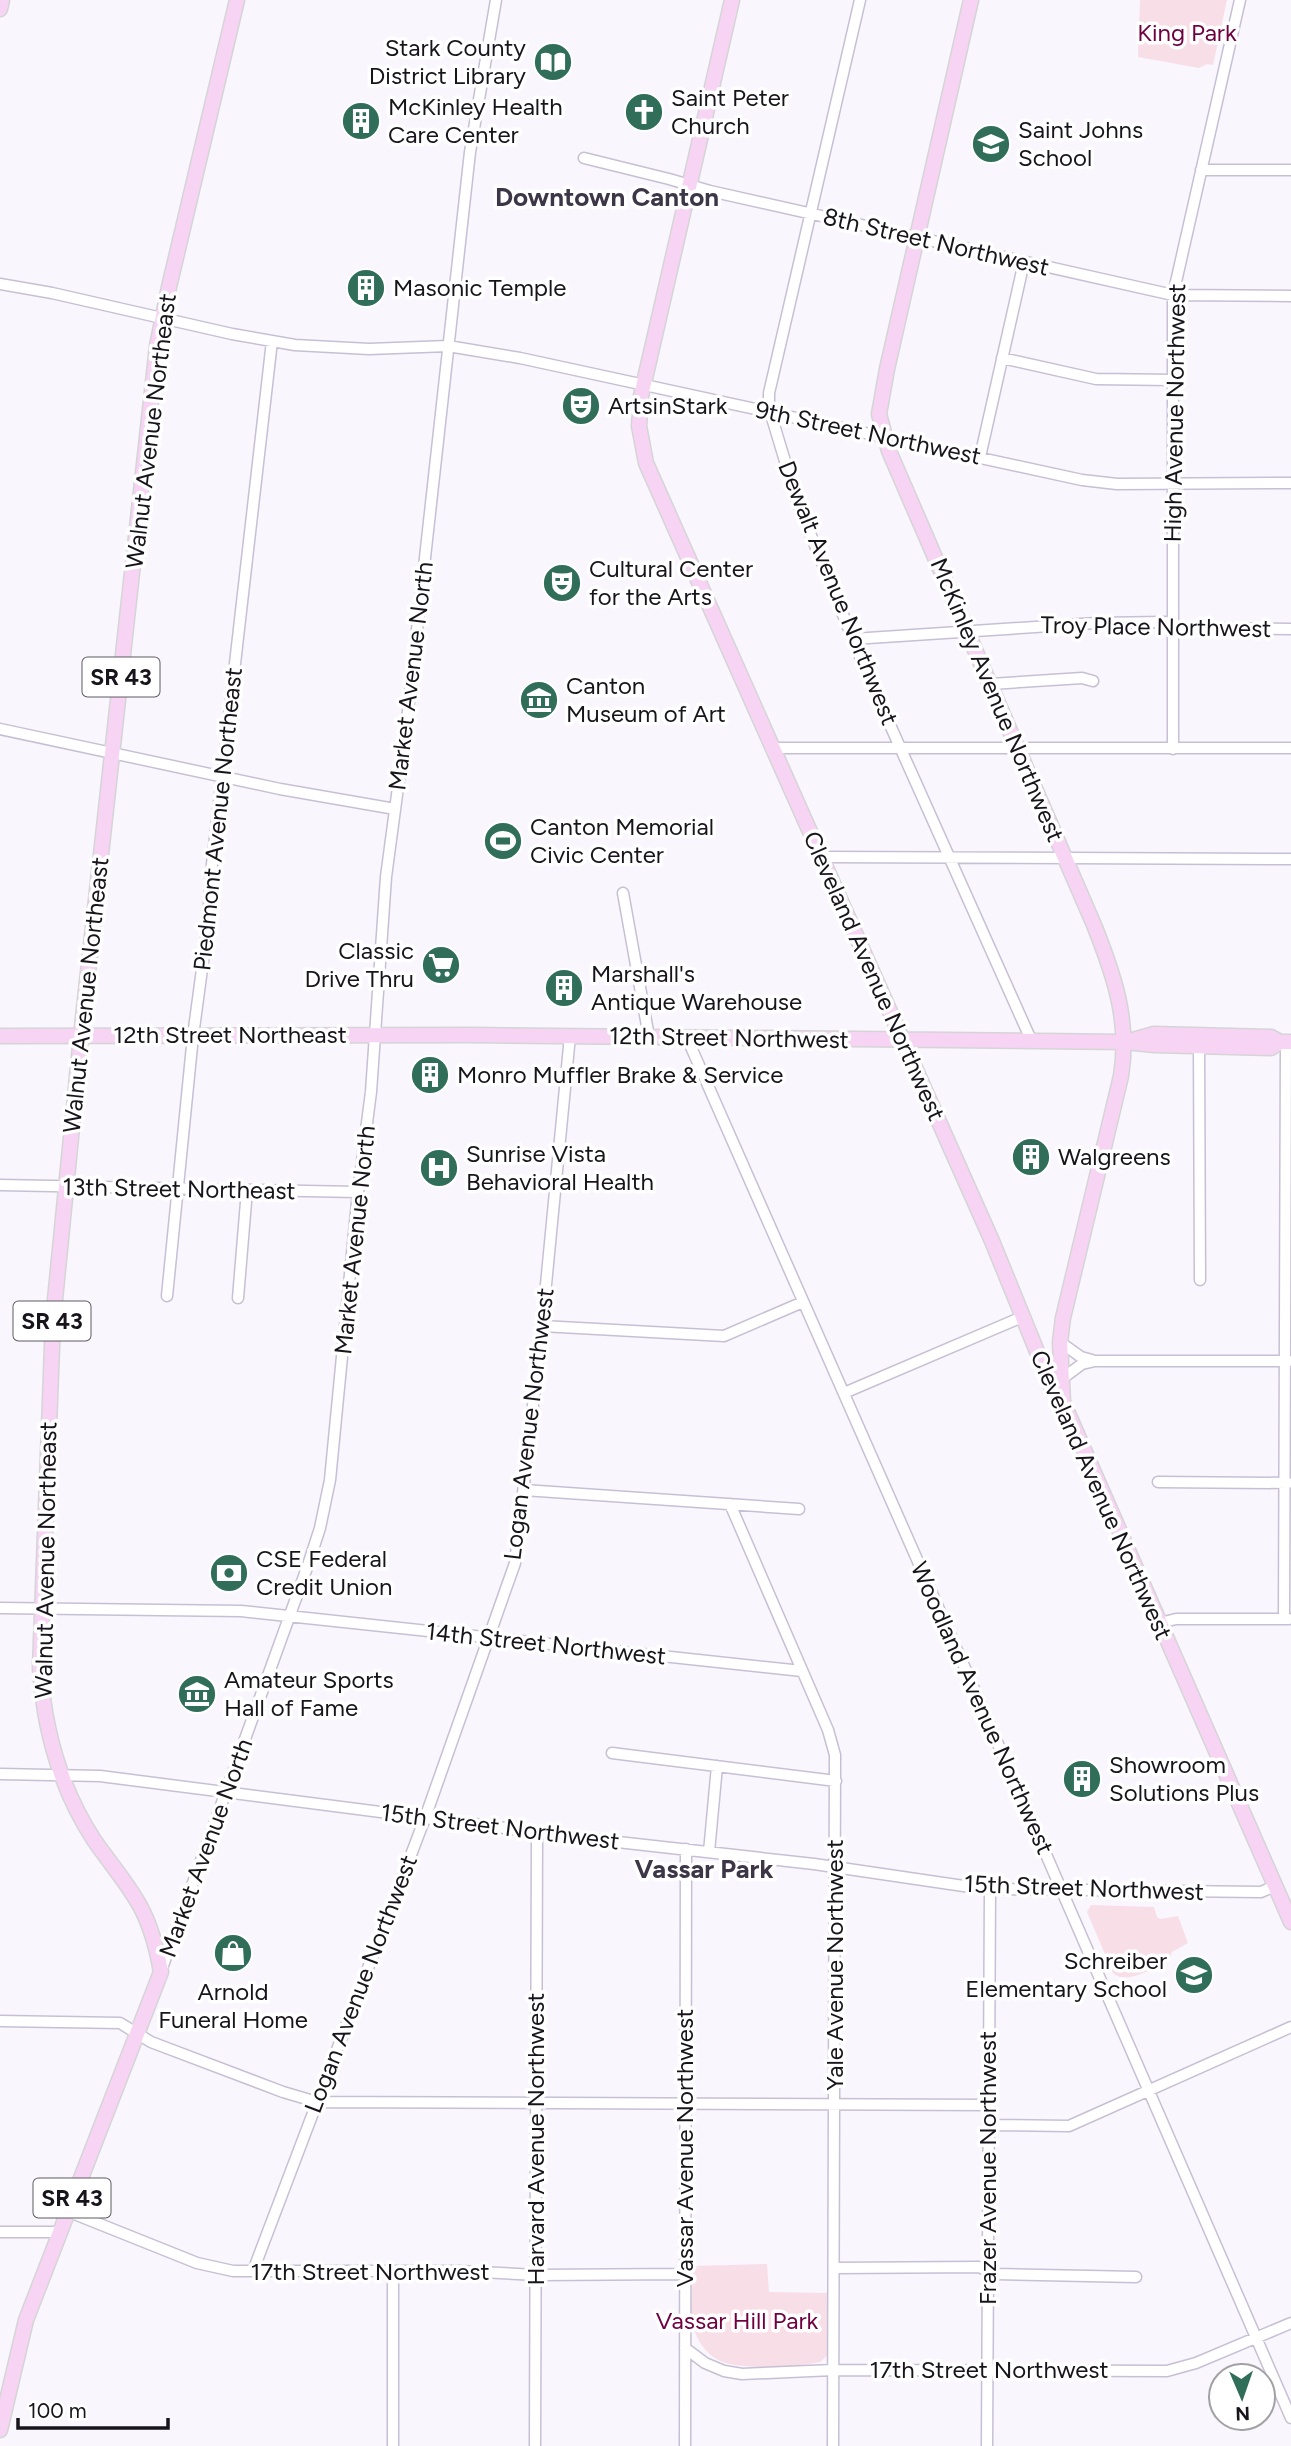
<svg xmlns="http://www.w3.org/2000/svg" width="1291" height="2446" viewBox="0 0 1291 2446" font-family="Figtree,sans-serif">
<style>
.green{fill:#f8dfe7}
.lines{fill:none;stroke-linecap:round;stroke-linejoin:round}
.minor-casing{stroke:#c7c0d4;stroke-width:13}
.major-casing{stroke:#d5d5d6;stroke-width:17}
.minor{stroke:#fff;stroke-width:10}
.major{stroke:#f7d4f4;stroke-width:14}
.labels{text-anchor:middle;stroke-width:7;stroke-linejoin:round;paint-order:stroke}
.shield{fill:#fff;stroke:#5d5a5f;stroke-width:2}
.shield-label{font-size:23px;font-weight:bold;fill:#17141b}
.park-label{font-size:24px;fill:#6e013e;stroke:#fff}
.poi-label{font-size:24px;fill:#17141b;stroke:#fff;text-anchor:start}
.street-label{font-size:24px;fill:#17141b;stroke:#fff}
.neighbourhood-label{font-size:26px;font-weight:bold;fill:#3c3646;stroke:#fff}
</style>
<rect width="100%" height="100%" fill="#f9f6fe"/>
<path class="green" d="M1140 0H1227L1213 65 1207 64 1199 68 1138 57Z
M1091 1905 1154 1907 1157 1917 1160 1919 1178 1916 1188 1943 1172 1952 1169 1961C1154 1967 1127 1986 1113 1973L1087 1912Z
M767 2264 769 2292 828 2293 827 2356 820 2362C796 2367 740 2371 718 2360 706 2354 696 2339 693 2326 689 2308 693 2285 693 2266Z"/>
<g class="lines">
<g class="minor-casing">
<path id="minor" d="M860 0 769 393V408L797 501 865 669 1032 1042
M584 158 669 179 710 191 1173 295 1291 296
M1201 170H1291
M0 284 52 293 232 334 295 345 369 349 448 346 520 358 1082 480 1117 484 1291 483
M1002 358 1096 379 1173 380
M980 457 1024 262
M853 639 1096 623 1165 622 1182 628 1291 629
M991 684 1082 678 1093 681
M0 729 280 789 395 809
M772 748H1291
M1173 749V295L1240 0
M821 857 1291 859
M623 893 649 1037
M687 1038 968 1675 1291 2418
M1199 1046 1200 1280
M0 1185 358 1192
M167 1296 193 1036 207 932 212 864 272 341
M238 1298 247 1190
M542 1326 724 1336 803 1302
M1060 1342 1081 1357 1092 1360
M1063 1378 1082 1364 1095 1361H1289
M844 1393 1022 1317
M1158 1482 1288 1483
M524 1490 799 1509
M730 1504 828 1730 835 1755 833 2446
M0 1608 241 1611 802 1671
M1284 1619 1286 1042
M1160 1623 1176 1619H1289
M612 1753 836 1781
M0 1774 100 1776 591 1839 814 1864 984 1889 1261 1892 1275 1886
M709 1852 717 1766
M161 1971 308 1565 320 1528 330 1480 358 1192 371 1092 386 877 407 720 470 152 496 0
M0 2021 120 2023 151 2042 283 2092 317 2102 988 2105
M988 2125 1069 2126 1291 2027
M67 2211 197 2263 233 2271H461L536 2275 684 2274
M0 2232H59
M834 2268 979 2267 995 2274 1136 2277
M253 2271 425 1818 515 1563 542 1326 570 1036
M685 2348 705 2363 724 2371 742 2374 833 2370 1167 2371 1196 2363 1291 2323
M393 2446V2271
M535 2446 537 1832
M685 2446 686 1849
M987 2446 990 1889"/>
</g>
<g class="major-casing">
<path id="major" d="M732 0 641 396 639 426 646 463 992 1241 1051 1386 1063 1402 1291 1922
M971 0 887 369 879 414 889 451 1094 925C1114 975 1130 1021 1121 1076L1063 1318 1060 1342 1063 1402
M0 9 2 0
M0 1036 471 1035 1125 1042 1154 1045 1271 1048 1280 1042
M1133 1040 1154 1034 1271 1037 1280 1042H1291
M0 2430 26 2320 161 1972C157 1949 151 1926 140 1906 127 1882 109 1862 94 1840 60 1788 44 1729 40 1668L53 1320 81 1036 157 346 169 287 237 0"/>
</g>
<use href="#minor" class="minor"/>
<use href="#major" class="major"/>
</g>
<defs>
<g id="library-disc" transform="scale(2.0125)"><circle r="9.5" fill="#306e5a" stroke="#fff"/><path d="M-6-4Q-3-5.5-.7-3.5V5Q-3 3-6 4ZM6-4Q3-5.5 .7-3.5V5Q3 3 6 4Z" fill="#fff"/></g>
<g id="church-disc" transform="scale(2.0125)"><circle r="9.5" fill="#306e5a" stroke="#fff"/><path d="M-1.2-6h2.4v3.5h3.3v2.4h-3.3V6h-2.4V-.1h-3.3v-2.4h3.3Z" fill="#fff"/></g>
<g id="building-disc" transform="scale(2.0125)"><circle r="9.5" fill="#306e5a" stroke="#fff"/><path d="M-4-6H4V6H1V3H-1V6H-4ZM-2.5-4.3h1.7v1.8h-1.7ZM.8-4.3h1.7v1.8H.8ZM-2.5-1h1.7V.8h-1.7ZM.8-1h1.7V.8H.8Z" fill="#fff"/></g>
<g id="school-disc" transform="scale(2.0125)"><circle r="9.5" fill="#306e5a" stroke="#fff"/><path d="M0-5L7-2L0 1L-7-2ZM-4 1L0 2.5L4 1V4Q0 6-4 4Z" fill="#fff"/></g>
<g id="theatre-disc" transform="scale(2.0125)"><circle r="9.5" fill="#306e5a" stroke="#fff"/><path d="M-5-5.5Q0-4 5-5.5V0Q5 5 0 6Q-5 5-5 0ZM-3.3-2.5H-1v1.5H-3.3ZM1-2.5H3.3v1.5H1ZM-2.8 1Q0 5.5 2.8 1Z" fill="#fff"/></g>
<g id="museum-disc" transform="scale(2.0125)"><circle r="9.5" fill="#306e5a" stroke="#fff"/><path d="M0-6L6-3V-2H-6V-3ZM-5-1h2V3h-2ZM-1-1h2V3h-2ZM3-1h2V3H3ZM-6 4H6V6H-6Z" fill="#fff"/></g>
<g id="stadium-disc" transform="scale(2.0125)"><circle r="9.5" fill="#306e5a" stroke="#fff"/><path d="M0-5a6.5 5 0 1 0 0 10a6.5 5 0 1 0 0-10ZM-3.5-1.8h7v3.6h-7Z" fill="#fff"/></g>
<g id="supermarket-disc" transform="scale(2.0125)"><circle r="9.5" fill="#306e5a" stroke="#fff"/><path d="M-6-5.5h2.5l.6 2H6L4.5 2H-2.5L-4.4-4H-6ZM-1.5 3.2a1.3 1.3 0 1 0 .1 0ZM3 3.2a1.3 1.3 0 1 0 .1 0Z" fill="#fff"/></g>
<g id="hospital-disc" transform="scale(2.0125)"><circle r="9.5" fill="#306e5a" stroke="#fff"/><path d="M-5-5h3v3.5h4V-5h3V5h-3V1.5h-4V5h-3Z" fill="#fff"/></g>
<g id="bank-disc" transform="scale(2.0125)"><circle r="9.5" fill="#306e5a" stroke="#fff"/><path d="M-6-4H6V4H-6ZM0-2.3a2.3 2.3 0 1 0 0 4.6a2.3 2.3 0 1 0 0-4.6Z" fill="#fff"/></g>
<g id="shop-disc" transform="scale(2.0125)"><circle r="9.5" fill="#306e5a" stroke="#fff"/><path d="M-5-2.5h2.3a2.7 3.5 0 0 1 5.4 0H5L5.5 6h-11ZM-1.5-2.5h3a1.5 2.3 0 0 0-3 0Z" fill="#fff"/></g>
</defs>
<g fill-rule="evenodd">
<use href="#library-disc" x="553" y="62"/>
<use href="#church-disc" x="644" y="112"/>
<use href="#building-disc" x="361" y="121"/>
<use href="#school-disc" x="991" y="144"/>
<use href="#building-disc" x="366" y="288"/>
<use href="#theatre-disc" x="581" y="406"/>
<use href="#theatre-disc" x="562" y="583"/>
<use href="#museum-disc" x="539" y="700"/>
<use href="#stadium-disc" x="503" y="841"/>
<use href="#supermarket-disc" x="441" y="965"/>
<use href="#building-disc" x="564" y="988"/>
<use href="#building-disc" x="430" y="1075"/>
<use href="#building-disc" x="1031" y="1157"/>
<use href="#hospital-disc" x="439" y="1168"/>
<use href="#bank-disc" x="229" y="1573"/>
<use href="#museum-disc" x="197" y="1694"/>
<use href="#building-disc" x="1082" y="1779"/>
<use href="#shop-disc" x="233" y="1953"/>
<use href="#school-disc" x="1194" y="1975"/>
</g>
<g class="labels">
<g class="shield">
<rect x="82.5" y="657.5" width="77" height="39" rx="5"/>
<rect x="13.5" y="1301.5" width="77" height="39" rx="5"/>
<rect x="33.5" y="2178.5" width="77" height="39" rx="5"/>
</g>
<g class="shield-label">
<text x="121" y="685">SR 43</text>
<text x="52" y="1329">SR 43</text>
<text x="72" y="2206">SR 43</text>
</g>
<g class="park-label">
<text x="1187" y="41">King Park</text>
<text x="737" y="2329">Vassar Hill Park</text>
</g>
<g class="poi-label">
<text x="526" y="56" text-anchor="end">Stark County<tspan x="526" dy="28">District Library</tspan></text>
<text x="671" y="106">Saint Peter<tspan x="671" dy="28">Church</tspan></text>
<text x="388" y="115">McKinley Health<tspan x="388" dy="28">Care Center</tspan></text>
<text x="1018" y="138">Saint Johns<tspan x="1018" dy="28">School</tspan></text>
<text x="393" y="296">Masonic Temple</text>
<text x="608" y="414">ArtsinStark</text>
<text x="589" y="577">Cultural Center<tspan x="589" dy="28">for the Arts</tspan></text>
<text x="566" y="694">Canton<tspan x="566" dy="28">Museum of Art</tspan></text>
<text x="530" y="835">Canton Memorial<tspan x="530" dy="28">Civic Center</tspan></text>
<text x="414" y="959" text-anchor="end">Classic<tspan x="414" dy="28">Drive Thru</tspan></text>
<text x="591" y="982">Marshall's<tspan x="591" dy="28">Antique Warehouse</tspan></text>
<text x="457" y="1083">Monro Muffler Brake &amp; Service</text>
<text x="466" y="1162">Sunrise Vista<tspan x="466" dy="28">Behavioral Health</tspan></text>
<text x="1058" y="1165">Walgreens</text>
<text x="256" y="1567">CSE Federal<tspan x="256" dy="28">Credit Union</tspan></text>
<text x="224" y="1688">Amateur Sports<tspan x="224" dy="28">Hall of Fame</tspan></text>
<text x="1109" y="1773">Showroom<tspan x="1109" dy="28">Solutions Plus</tspan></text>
<text x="1167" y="1969" text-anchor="end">Schreiber<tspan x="1167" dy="28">Elementary School</tspan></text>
<text x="233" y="2000" text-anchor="middle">Arnold<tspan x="233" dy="28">Funeral Home</tspan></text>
</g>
<g class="street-label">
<text transform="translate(936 242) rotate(13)" y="8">8th Street Northwest</text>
<text transform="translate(1175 413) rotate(-89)" y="8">High Avenue Northwest</text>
<text transform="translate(151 431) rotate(-83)" y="8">Walnut Avenue Northeast</text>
<text transform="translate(868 433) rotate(12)" y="8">9th Street Northwest</text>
<text transform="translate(838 593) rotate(68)" y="8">Dewalt Avenue Northwest</text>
<text transform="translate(1156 627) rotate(1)" y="8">Troy Place Northwest</text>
<text transform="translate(411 676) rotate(-83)" y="8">Market Avenue North</text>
<text transform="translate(997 700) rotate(67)" y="8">McKinley Avenue Northwest</text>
<text transform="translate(218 819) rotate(-84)" y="8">Piedmont Avenue Northeast</text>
<text transform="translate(874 976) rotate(66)" y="8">Cleveland Avenue Northwest</text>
<text transform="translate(86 995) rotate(-84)" y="8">Walnut Avenue Northeast</text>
<text x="230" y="1043">12th Street Northeast</text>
<text transform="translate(729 1038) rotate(1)" y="8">12th Street Northwest</text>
<text transform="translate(179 1189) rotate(1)" y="8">13th Street Northeast</text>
<text transform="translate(355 1240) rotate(-84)" y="8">Market Avenue North</text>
<text transform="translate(529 1424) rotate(-83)" y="8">Logan Avenue Northwest</text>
<text transform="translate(1101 1495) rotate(66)" y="8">Cleveland Avenue Northwest</text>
<text transform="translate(46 1560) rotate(-89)" y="8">Walnut Avenue Northeast</text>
<text transform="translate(546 1644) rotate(6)" y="8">14th Street Northwest</text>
<text transform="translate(982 1708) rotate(66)" y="8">Woodland Avenue Northwest</text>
<text transform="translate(500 1827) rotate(7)" y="8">15th Street Northwest</text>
<text transform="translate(206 1848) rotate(-70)" y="8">Market Avenue North</text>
<text transform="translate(1084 1888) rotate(2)" y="8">15th Street Northwest</text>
<text transform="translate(835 1965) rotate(-90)" y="8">Yale Avenue Northwest</text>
<text transform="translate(361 1984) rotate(-69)" y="8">Logan Avenue Northwest</text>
<text transform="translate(536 2139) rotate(-90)" y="8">Harvard Avenue Northwest</text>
<text transform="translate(685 2148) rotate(-90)" y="8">Vassar Avenue Northwest</text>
<text transform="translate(988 2168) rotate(-90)" y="8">Frazer Avenue Northwest</text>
<text x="370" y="2280">17th Street Northwest</text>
<text x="989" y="2378">17th Street Northwest</text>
</g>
<g class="neighbourhood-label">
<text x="607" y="206">Downtown Canton</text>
<text x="704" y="1878">Vassar Park</text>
</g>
</g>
<g transform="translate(1242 2397) rotate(178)"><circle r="33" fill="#ffffff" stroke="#a2a1a4" stroke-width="2"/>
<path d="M0-5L12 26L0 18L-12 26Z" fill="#306e5a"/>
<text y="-10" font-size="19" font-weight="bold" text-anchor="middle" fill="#17141b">N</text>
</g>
<path d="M18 2418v10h150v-10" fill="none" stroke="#17141b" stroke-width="3.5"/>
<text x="28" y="2418" font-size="21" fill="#17141b" stroke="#ffffff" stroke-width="5" paint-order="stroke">100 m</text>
</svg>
